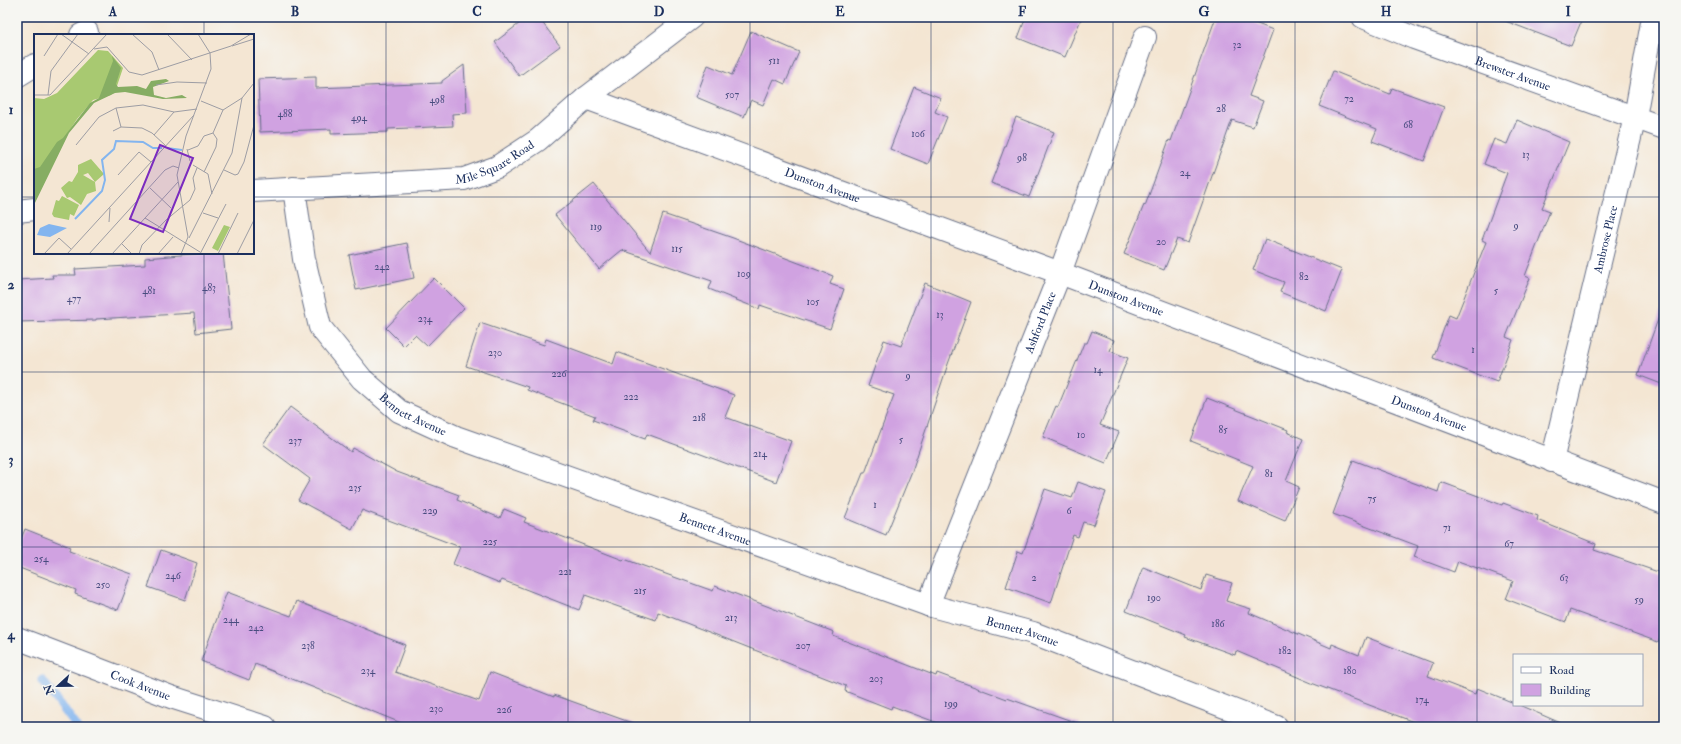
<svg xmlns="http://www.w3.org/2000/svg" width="1681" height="744" viewBox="0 0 1681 744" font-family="'IM FELL Double Pica',serif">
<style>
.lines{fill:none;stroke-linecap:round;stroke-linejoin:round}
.stream{stroke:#83b5ef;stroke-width:9}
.building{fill:#d0a2e1}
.minor-casing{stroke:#676f87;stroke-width:24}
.minor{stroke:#fff;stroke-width:22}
.grid{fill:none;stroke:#1b2f5e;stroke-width:1;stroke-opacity:0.55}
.labels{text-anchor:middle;stroke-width:3;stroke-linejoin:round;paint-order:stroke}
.number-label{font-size:10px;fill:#484c7f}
.street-label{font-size:12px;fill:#1b2f5e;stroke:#f6f6f2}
.inset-river{fill:none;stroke:#83b5ef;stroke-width:2}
.inset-road{fill:none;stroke:#9d9da4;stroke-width:1}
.view{fill:#7b2cbf;fill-opacity:0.15;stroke:#7b2cbf;stroke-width:2}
.inset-edge{fill:none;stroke:#1b2f5e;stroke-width:2}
.neatline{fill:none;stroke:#1b2f5e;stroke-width:1.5}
.grid-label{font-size:13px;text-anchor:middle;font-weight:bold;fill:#1b2f5e}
</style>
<rect width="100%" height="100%" fill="#f6f6f2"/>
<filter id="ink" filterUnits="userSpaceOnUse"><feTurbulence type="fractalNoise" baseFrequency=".025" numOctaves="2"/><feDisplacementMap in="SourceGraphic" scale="8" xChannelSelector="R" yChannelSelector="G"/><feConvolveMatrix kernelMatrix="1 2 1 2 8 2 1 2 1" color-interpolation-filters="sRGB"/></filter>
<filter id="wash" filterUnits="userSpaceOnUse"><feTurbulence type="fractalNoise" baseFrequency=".012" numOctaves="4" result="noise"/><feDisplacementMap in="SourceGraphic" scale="16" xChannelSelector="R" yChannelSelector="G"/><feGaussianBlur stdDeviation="0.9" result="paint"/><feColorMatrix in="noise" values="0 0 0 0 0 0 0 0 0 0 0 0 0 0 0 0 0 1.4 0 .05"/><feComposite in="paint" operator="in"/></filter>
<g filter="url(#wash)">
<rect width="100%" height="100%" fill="#f4e6d3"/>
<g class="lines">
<path class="stream" d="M42 680 77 727"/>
</g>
<g id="blocks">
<path class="building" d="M528 17H538L560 46 519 76 495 42Z
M1026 17H1082L1065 57 1018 38Z
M1216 17H1239L1273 30 1249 96 1263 101 1253 127 1232 120 1188 243 1177 239 1164 270 1124 254 1144 205 1145 206 1169 140 1171 141Z
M1500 17H1583L1571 46 1500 19Z
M751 31 799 52 785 84 774 79 763 105 751 100 744 117 696 97 708 65 732 75Z
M464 65 467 113 452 114 453 126 388 129V132L331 134V129L260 132 258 79 316 77V88L442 83V81Z
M1333 71 1390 94 1392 88 1444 107 1424 161 1372 141 1377 129 1319 106Z
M914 87 941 98 935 112 947 117 928 164 890 149Z
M1016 117 1054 132 1029 197 991 183Z
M1517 120 1569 142 1542 208 1550 211 1525 276 1530 278 1506 337 1513 340 1497 382 1433 358 1449 315 1456 318 1486 242 1482 240 1507 173 1484 164 1494 139 1507 144Z
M594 184 650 252 663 214 733 238 833 276 830 284 844 289 830 329 760 305 759 309 709 289 712 281 622 250 599 269 555 215Z
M1265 239 1342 270 1326 311 1280 292 1284 282 1253 270Z
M407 243 414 278 356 290 349 255Z
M204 253H223L231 329 196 333 194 313 96 319V320L17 322V280L53 278 52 275H76L75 269 145 265V258Z
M434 278 464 308 427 346 415 335 404 346 386 328Z
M925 283 971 302 948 364 912 471 886 535 845 518 863 473H865L894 395 868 386 884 340 901 346Z
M1661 311H1664V385L1638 375Z
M480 323 544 345 546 339 613 364 617 352 734 395 725 417 791 441 776 482 647 434 645 439 593 420 595 416 527 390 528 387 466 366Z
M1092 331 1114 340 1110 351 1128 358 1100 425 1119 432 1106 463 1043 437 1056 406 1058 407 1084 343H1087Z
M1207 398 1288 430 1287 432 1303 439 1286 481 1299 487 1285 521 1238 501 1253 466 1191 441Z
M290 407 351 452 353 448 397 472 459 495 457 500 500 518 504 509 526 518 524 522 623 560 624 559 713 591 715 586 834 632 833 636 936 676 937 673 1007 699V698L1080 724 1079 727H949L892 706 891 709 845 691 846 686 658 612 656 620 585 595 579 610 502 580 500 583 453 564 460 547 362 510 352 529 298 500 310 479 263 444Z
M1353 460 1438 492 1441 482 1502 505 1503 503 1538 516 1537 520 1596 544 1594 550 1664 574V626L1658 642 1570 610 1566 622 1506 599 1513 581 1458 561 1454 572 1414 557 1418 546 1333 514Z
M1078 482 1106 492 1094 525 1083 522 1078 537 1073 535 1051 603 1006 587 1018 551 1023 553 1045 489 1072 498Z
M25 529 70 547 69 551 132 574 118 610 75 594 76 590 17 567V549Z
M161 550 197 563 185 600 148 587Z
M1143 567 1201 590 1206 575 1232 583 1226 601 1251 609 1249 613 1331 648 1332 644 1359 655 1366 637 1433 663 1428 676 1475 694 1477 688 1514 703V705H1519L1570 727H1427L1314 684 1236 651 1235 655 1185 637 1186 635 1126 611Z
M227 592 291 616 297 601 405 645 395 672 479 701 490 672 554 697V695L635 724 634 727H411L255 664 249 680 201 661Z"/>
</g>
</g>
<g filter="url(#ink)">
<use href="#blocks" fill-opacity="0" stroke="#676f87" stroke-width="1"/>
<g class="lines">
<g class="minor-casing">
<g id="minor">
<path id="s1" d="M1363 17 1414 38 1664 128"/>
<path d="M81 35 87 32"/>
<path d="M17 76 35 65"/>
<path id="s2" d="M586 98 1060 273 1664 503"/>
<path id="s3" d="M294 188 304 259 320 327 362 379 399 411 456 437 928 605 1033 633 1277 727"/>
<path id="s4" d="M253 191 464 179 497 167 538 140 586 98 692 17"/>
<path d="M17 211 35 209"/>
<path id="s5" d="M1552 461 1635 117 1653 17"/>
<path id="s6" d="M928 605 1060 273 1145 37"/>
<path id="s7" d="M17 638 171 697 265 727"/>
</g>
</g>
<use href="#minor" class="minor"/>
</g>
</g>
<path class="grid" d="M204 17V35M386 17V727M568 17V727M750 17V727M931 17V727M1113 17V727M1295 17V727M1477 17V727M17 197H35M253 197H1664M204 253V727M17 372H1664M17 547H1664"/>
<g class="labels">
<g class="number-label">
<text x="1237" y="48">32</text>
<text x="774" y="64">511</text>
<text x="732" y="98">507</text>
<text x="1349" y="102">72</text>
<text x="437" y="103">498</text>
<text x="1221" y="112">28</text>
<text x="285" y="117">488</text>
<text x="359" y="121">494</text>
<text x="1408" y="128">68</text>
<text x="918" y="137">106</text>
<text x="1526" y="158">13</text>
<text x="1022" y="161">98</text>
<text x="1185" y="176">24</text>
<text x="1516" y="229">9</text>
<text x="596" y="230">119</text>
<text x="1161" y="245">20</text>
<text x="677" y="252">115</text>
<text x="382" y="270">242</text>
<text x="744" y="277">109</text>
<text x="1304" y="280">82</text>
<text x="209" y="291">483</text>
<text x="149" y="294">481</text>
<text x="1496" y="294">5</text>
<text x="74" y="302">477</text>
<text x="813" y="305">105</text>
<text x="940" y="318">13</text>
<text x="425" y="322">234</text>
<text x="1473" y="353">1</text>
<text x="495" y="356">230</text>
<text x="1098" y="373">14</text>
<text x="559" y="377">226</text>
<text x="908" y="379">9</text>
<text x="631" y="400">222</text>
<text x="699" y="421">218</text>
<text x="1223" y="433">85</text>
<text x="1081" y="438">10</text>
<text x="901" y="443">5</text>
<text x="295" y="444">237</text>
<text x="760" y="457">214</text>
<text x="1269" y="477">81</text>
<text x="355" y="491">235</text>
<text x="1372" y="502">75</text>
<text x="875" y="508">1</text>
<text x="430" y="514">229</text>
<text x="1069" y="514">6</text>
<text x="1447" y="531">71</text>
<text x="490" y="545">225</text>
<text x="1509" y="547">67</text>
<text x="41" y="562">254</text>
<text x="565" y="575">221</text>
<text x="173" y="579">246</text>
<text x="1034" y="581">2</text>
<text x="1564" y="581">63</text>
<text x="103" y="588">250</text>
<text x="640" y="594">215</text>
<text x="1154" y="601">190</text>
<text x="1639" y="603">59</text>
<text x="731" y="621">213</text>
<text x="231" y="623">244</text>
<text x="1218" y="627">186</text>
<text x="256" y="631">242</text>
<text x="308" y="649">238</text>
<text x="803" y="649">207</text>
<text x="1285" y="654">182</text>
<text x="368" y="674">234</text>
<text x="1350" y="674">180</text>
<text x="876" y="682">203</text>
<text x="1422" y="703">174</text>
<text x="951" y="707">199</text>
<text x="436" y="712">230</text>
<text x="504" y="713">226</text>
</g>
<g class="street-label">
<text dy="4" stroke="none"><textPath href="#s1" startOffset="160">Brewster Avenue</textPath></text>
<text dy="4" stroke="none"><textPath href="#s4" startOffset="246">Mile Square Road</textPath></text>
<text dy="4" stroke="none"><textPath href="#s2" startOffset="252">Dunston Avenue</textPath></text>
<text dy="4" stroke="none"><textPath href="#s5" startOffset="228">Ambrose Place</textPath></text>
<text dy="4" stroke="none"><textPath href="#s2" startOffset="576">Dunston Avenue</textPath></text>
<text dy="4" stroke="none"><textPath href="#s6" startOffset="304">Ashford Place</textPath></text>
<text dy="4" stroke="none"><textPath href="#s3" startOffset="271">Bennett Avenue</textPath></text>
<text dy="4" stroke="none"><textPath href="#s2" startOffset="900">Dunston Avenue</textPath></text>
<text dy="4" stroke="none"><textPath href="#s3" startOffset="595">Bennett Avenue</textPath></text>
<text dy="4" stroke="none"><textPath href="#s3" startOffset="919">Bennett Avenue</textPath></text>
<text dy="4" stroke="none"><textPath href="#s7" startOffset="132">Cook Avenue</textPath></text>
</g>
</g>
<g transform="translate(34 34)">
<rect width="220" height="220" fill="#f4e6d3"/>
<path d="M64 16 74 17 89 34 83 52 77 61 59 66 43 85 33 100 0 167V64L10 65 23 59ZM57 125 70 140 61 148 54 139 49 141 61 148 62 157 53 160 47 171 36 163 33 164 27 154 35 147 38 148 44 138V131ZM28 162 45 171 40 182 36 180 35 186 20 183 18 180 22 166 25 167ZM190 191 196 193 184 217 178 214Z" fill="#a8c971"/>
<path d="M78 22 87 34 82 50 84 53 103 52 112 55 117 47 132 45 135 47 119 53 120 61 132 64 148 61 153 64 129 65 91 58 81 59 60 69 35 99 0 171V135L6 133 23 108 29 104 56 69 65 64 79 27Z" fill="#86ad63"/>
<path d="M15 190 33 194 16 203 3 201 6 194Z" fill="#83b5ef"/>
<path class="inset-river" d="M133 114 148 116M41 185 68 157 71 146 68 126 80 115 82 107 109 108 119 114H128"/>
<path class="inset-road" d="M27 0 55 20M98 0 118 18 125 36M133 0 158 26M198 12 220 5M60 15 73 13 95 38 108 41 197 12 217 0M10 22 24 0M122 51 143 48 173 49M0 61H16L73 0M14 61 17 37 44 0M167 67 189 76M82 74 87 93M79 97 87 93 108 94 118 99 132 112M179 99 189 76 208 64M120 101 140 78M42 111 65 83 82 74 109 71 140 78 163 75M153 115 156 127M154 116 164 112 170 102 179 99M159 131 174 140 178 160M190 136 201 141 204 140 210 128 220 91M170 138 182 113 183 105 179 99M84 141 105 118 117 128M116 154 137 174M169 179 184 184M111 184 166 218M75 188 76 174M155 204 198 119 208 64 220 49M88 210 98 220M10 220 25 204 37 215M33 220 160 81M55 220 131 136 139 132 145 134M78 220 144 148M105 220 108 211 132 186 156 166 161 155 159 144 163 134M124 220 139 203M147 220 154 203 143 141 152 102 177 35 176 19 164 0M166 220 192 170M184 220 204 179M203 220 220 186"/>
<path class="view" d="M126 111 159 124 129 198 96 185Z"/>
<rect width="220" height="220" class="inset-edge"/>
</g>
<rect width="1681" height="744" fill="none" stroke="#f6f6f2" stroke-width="44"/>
<rect x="1513" y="654" width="130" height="52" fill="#f6f6f2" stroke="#9ea6b7"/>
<rect x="1521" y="667" width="20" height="6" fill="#ffffff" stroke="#9ea6b7"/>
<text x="1549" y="674" font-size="12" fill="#1b2f5e">Road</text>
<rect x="1521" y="684" width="20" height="12" fill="#d0a2e1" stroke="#9ea6b7"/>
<text x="1549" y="694" font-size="12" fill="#1b2f5e">Building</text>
<g transform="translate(58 686) rotate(248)" stroke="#f6f6f2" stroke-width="3" paint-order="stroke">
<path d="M0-3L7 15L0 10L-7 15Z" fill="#1b2f5e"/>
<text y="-6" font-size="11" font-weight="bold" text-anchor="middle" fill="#1b2f5e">N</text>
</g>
<rect x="22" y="22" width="1637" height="700" class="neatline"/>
<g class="grid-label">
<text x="113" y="16">A</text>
<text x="295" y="16">B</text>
<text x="477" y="16">C</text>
<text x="659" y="16">D</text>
<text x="840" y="16">E</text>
<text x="1022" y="16">F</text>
<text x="1204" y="16">G</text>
<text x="1386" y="16">H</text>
<text x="1568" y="16">I</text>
<text x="11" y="114">1</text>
<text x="11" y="289">2</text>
<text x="11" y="464">3</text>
<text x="11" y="639">4</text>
</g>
</svg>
